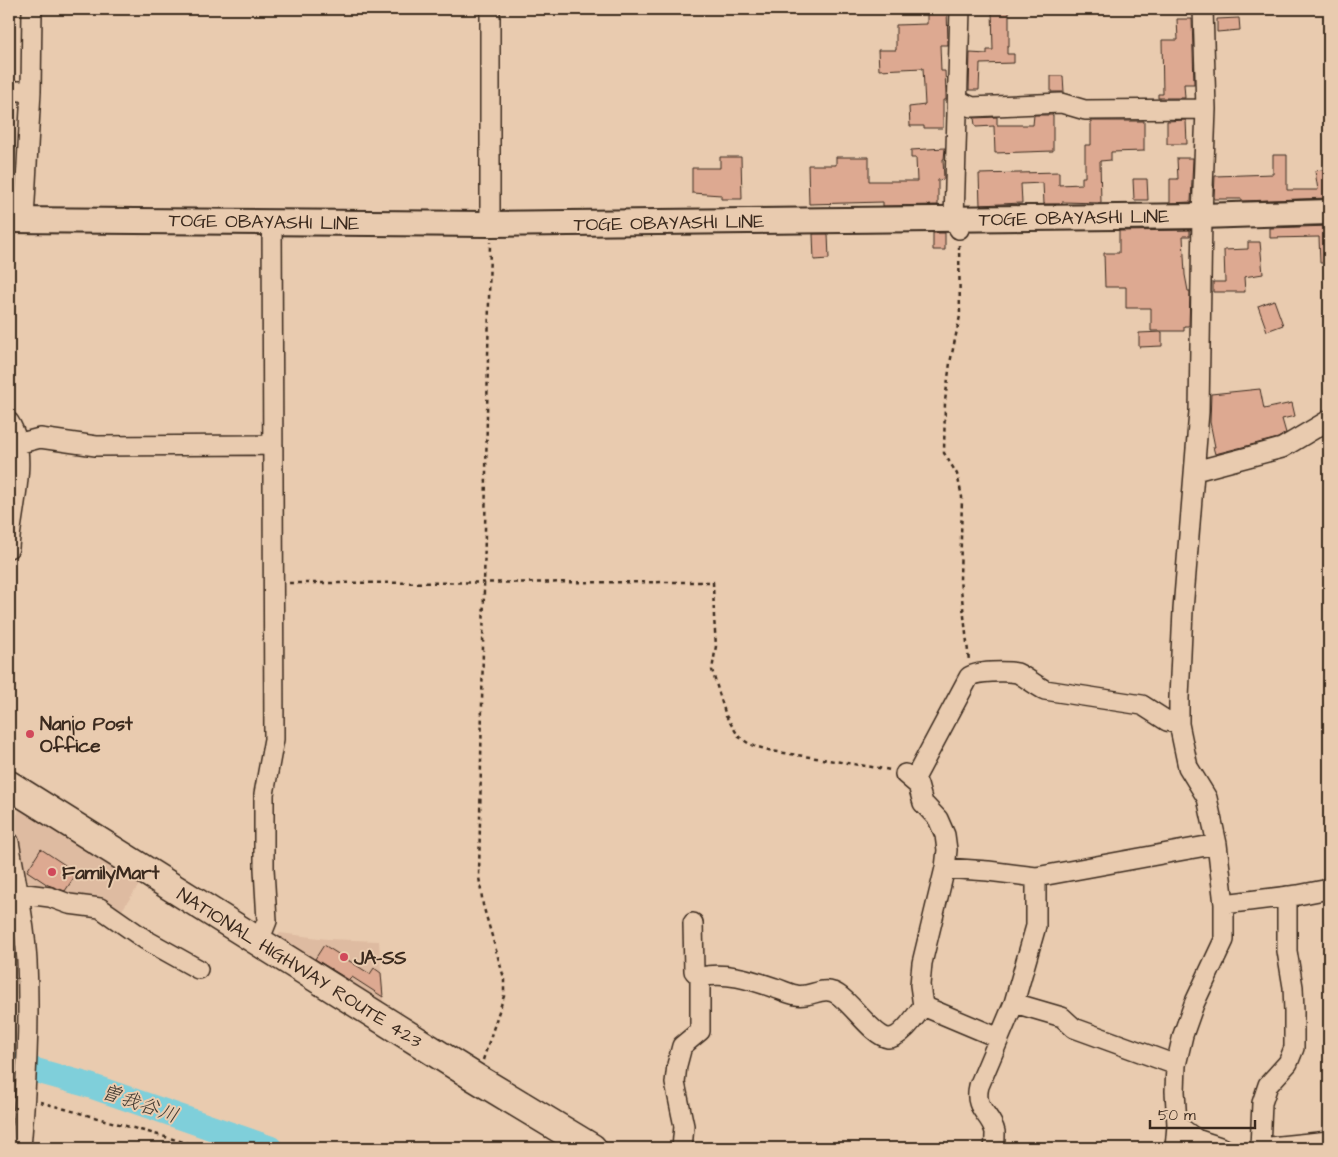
<svg xmlns="http://www.w3.org/2000/svg" width="1338" height="1157" viewBox="0 0 1338 1157" font-family="'Architects Daughter','Klee One',sans-serif">
<style>
.built{fill:#debba1}
.lines{fill:none;stroke-linecap:round;stroke-linejoin:round}
.river{stroke:#7fcfda;stroke-width:25}
.building{fill:#dda991;stroke:#3b2a1e}
.minor-casing{stroke:#3b2a1e;stroke-width:22}
.major-casing{stroke:#3b2a1e;stroke-width:28}
.highway-casing{stroke:#3b2a1e;stroke-width:31}
.path{stroke:#3b2a1e;stroke-width:2.5;stroke-dasharray:4 4;stroke-linecap:butt}
.minor{stroke:#e9cbaf;stroke-width:19}
.major{stroke:#e9cbaf;stroke-width:24}
.highway{stroke:#e9cbaf;stroke-width:28}
.poi-dot{fill:#d1495b;stroke:#e9cbaf;stroke-width:2}
.labels{text-anchor:middle;stroke-width:4;stroke-linejoin:round;paint-order:stroke}
.street-label{font-size:19px;fill:#3b2a1e;stroke:#e9cbaf}
.poi-label{font-size:19px;font-weight:bold;fill:#3b2a1e;stroke:#e9cbaf;text-anchor:start}
.water-label{font-size:20px;font-style:italic;fill:#423a31;stroke:#e9cbaf}
</style>
<rect width="100%" height="100%" fill="#e9cbaf"/>
<filter id="ink" filterUnits="userSpaceOnUse"><feTurbulence type="fractalNoise" baseFrequency=".02" numOctaves="2"/><feDisplacementMap in="SourceGraphic" scale="10" xChannelSelector="R" yChannelSelector="G"/><feConvolveMatrix kernelMatrix="1 2 1 2 8 2 1 2 1" color-interpolation-filters="sRGB"/></filter>
<g filter="url(#ink)">
<path class="built" d="M20 806 143 879 122 910 101 896 83 903 28 883 15 821Z
M280 933 327 939 379 941 383 1000 382 1004 277 938Z"/>
<g class="lines">
<path class="river" d="M9 1063 88 1085 270 1148"/>
</g>
<path class="building" d="M927 9H947L948 45H940L941 71H945L946 93V100H943V128H924V126H910L909 107 925 105 923 68 879 70 878 50H896V25L927 24Z
M992 9H1009V46H1007V54H1014V63L980 64 979 90H969L970 53 987 54V50H993Z
M1239 18 1240 30 1217 32V19Z
M1177 19H1192L1194 84H1184L1185 98H1158V94H1163L1162 40H1178Z
M1051 76H1063L1064 92H1051Z
M1034 115H1053V151L995 153 994 126 976 127 975 125 974 118 997 117V125H1033Z
M1186 120 1187 144H1167V121Z
M1091 121H1144V151L1111 152V160L1100 161 1101 203 1062 202V204H1044L1043 183 1021 184 1022 203 980 205 979 174 1059 172V185L1082 184V177H1085V145H1091Z
M945 148 944 159H943L944 179 938 180V205L883 206V202L809 204 808 165H836V157H869V181H917L916 158H911V150Z
M1273 155H1287V190H1318L1315 171 1329 169V198L1242 201V199H1214L1215 176 1273 174Z
M720 157H741L742 199H721V195L692 193V168H720Z
M1177 158H1193L1191 202 1170 203V179H1178Z
M1133 179H1147L1148 200H1134Z
M1329 226V263H1320L1319 237 1270 238V228Z
M1190 230V236H1183L1185 275 1188 291H1190L1189 326H1184V331H1151V308H1126V287H1105L1104 253H1119V231Z
M933 233H945V250H933Z
M813 234H828L829 259 814 260Z
M1248 242H1260L1263 274 1244 277 1245 292H1213V282H1225L1224 250 1248 249Z
M1274 300 1283 325 1267 331 1258 306Z
M1162 332V346L1139 347V333Z
M1260 389 1264 409 1292 403 1295 416 1282 419 1286 433 1278 438 1215 454 1213 447H1215L1210 422 1211 394Z
M41 849 77 873 65 891 48 885 27 871Z
M324 945 370 974 374 968 381 973 383 997 352 977 349 980 315 959Z"/>
<g class="lines">
<g class="minor-casing">
<path id="minor" d="M490 9V224
M9 91H31
M958 100 972 107 1061 103 1085 110 1206 109
M24 219 31 91 32 9
M959 229 954 219 960 9
M9 422C30 454 11 511 9 548
M17 444 40 438 96 446 273 445
M1195 471 1282 448 1329 420
M905 774 918 785 923 803 938 819 945 835 947 850 945 868 922 963 920 985 923 1006 999 1038
M914 780 969 677C976 671 1007 671 1017 673 1021 674 1038 687 1045 690L1142 705 1167 721 1179 724
M9 842C16 882 25 922 27 962 30 1024 26 1086 21 1148
M945 868 988 871 1036 877 1217 844
M18 893 50 897 69 904 100 908 146 940 198 969
M1287 896V951L1293 987 1294 1011V1048L1288 1063 1268 1085 1262 1103 1260 1148 1329 1141
M1224 904 1298 895 1329 889
M259 941 267 921 264 869V794L274 739 272 221
M700 977C727 972 749 979 775 988 782 990 789 994 796 995 810 998 820 987 833 992 848 997 872 1036 888 1038 901 1039 917 1014 923 1006
M1014 1003 1062 1017 1074 1028 1176 1065
M1177 1125 1196 1139 1223 1148
M682 1148 684 1126 675 1083 677 1065 682 1046 700 1031V977L694 971 693 923
M994 1148C995 1143 995 1137 995 1132 991 1113 973 1110 979 1086L1014 1003 1036 926V877
M1175 1148 1177 1125 1175 1091 1176 1065 1183 1035 1194 1004 1224 940V904L1217 844 1207 798 1188 767 1179 724V698L1183 610 1199 412 1202 216 1206 109 1203 9"/>
</g>
<g class="major-casing">
<path id="major" d="M9 220 490 224 1202 216 1329 212"/>
</g>
<g class="highway-casing">
<path id="highway" d="M9 785 476 1078 592 1148"/>
</g>
<path class="path" d="M959 245 960 316 950 363 945 401 944 453 957 474 962 497 960 580 969 661
M289 583 713 582 714 617 716 646 712 670 726 716 739 737 751 745 772 751 891 770
M483 1060 504 996V978L483 905 479 877 490 242
M40 1102 205 1148"/>
<use href="#minor" class="minor"/>
<use href="#major" class="major"/>
<use href="#highway" class="highway"/>
</g>
</g>
<g class="poi-dot">
<circle cx="30" cy="734" r="5"/>
<circle cx="52" cy="872" r="5"/>
<circle cx="344" cy="957" r="5"/>
</g>
<g class="labels">
<g class="street-label">
<text transform="translate(1074 217) rotate(-1)" y="7">TOGE OBAYASHI LINE</text>
<text transform="translate(264 221) rotate(1)" y="7">TOGE OBAYASHI LINE</text>
<text transform="translate(669 222) rotate(-1)" y="7">TOGE OBAYASHI LINE</text>
<text transform="translate(300 967) rotate(32)" y="7">NATIONAL HIGHWAY ROUTE 423</text>
</g>
<g class="poi-label">
<text x="40" y="730">Nanjo Post<tspan x="40" dy="22">Office</tspan></text>
<text x="62" y="879">FamilyMart</text>
<text x="354" y="964">JA-SS</text>
</g>
<g class="water-label">
<text transform="translate(140 1103) rotate(19)" y="7">曽我谷川</text>
</g>
</g>
<rect width="1338" height="1157" fill="none" stroke="#e9cbaf" stroke-width="30"/>
<rect x="15" y="15" width="1308" height="1127" fill="none" stroke="#3b2a1e" stroke-width="2" filter="url(#ink)"/>
<path d="M1150 1120v8h105v-8" fill="none" stroke="#3b2a1e" stroke-width="2.5"/>
<text x="1158" y="1120" font-size="15" fill="#3b2a1e" stroke="#e9cbaf" stroke-width="4" paint-order="stroke">50 m</text>
</svg>
